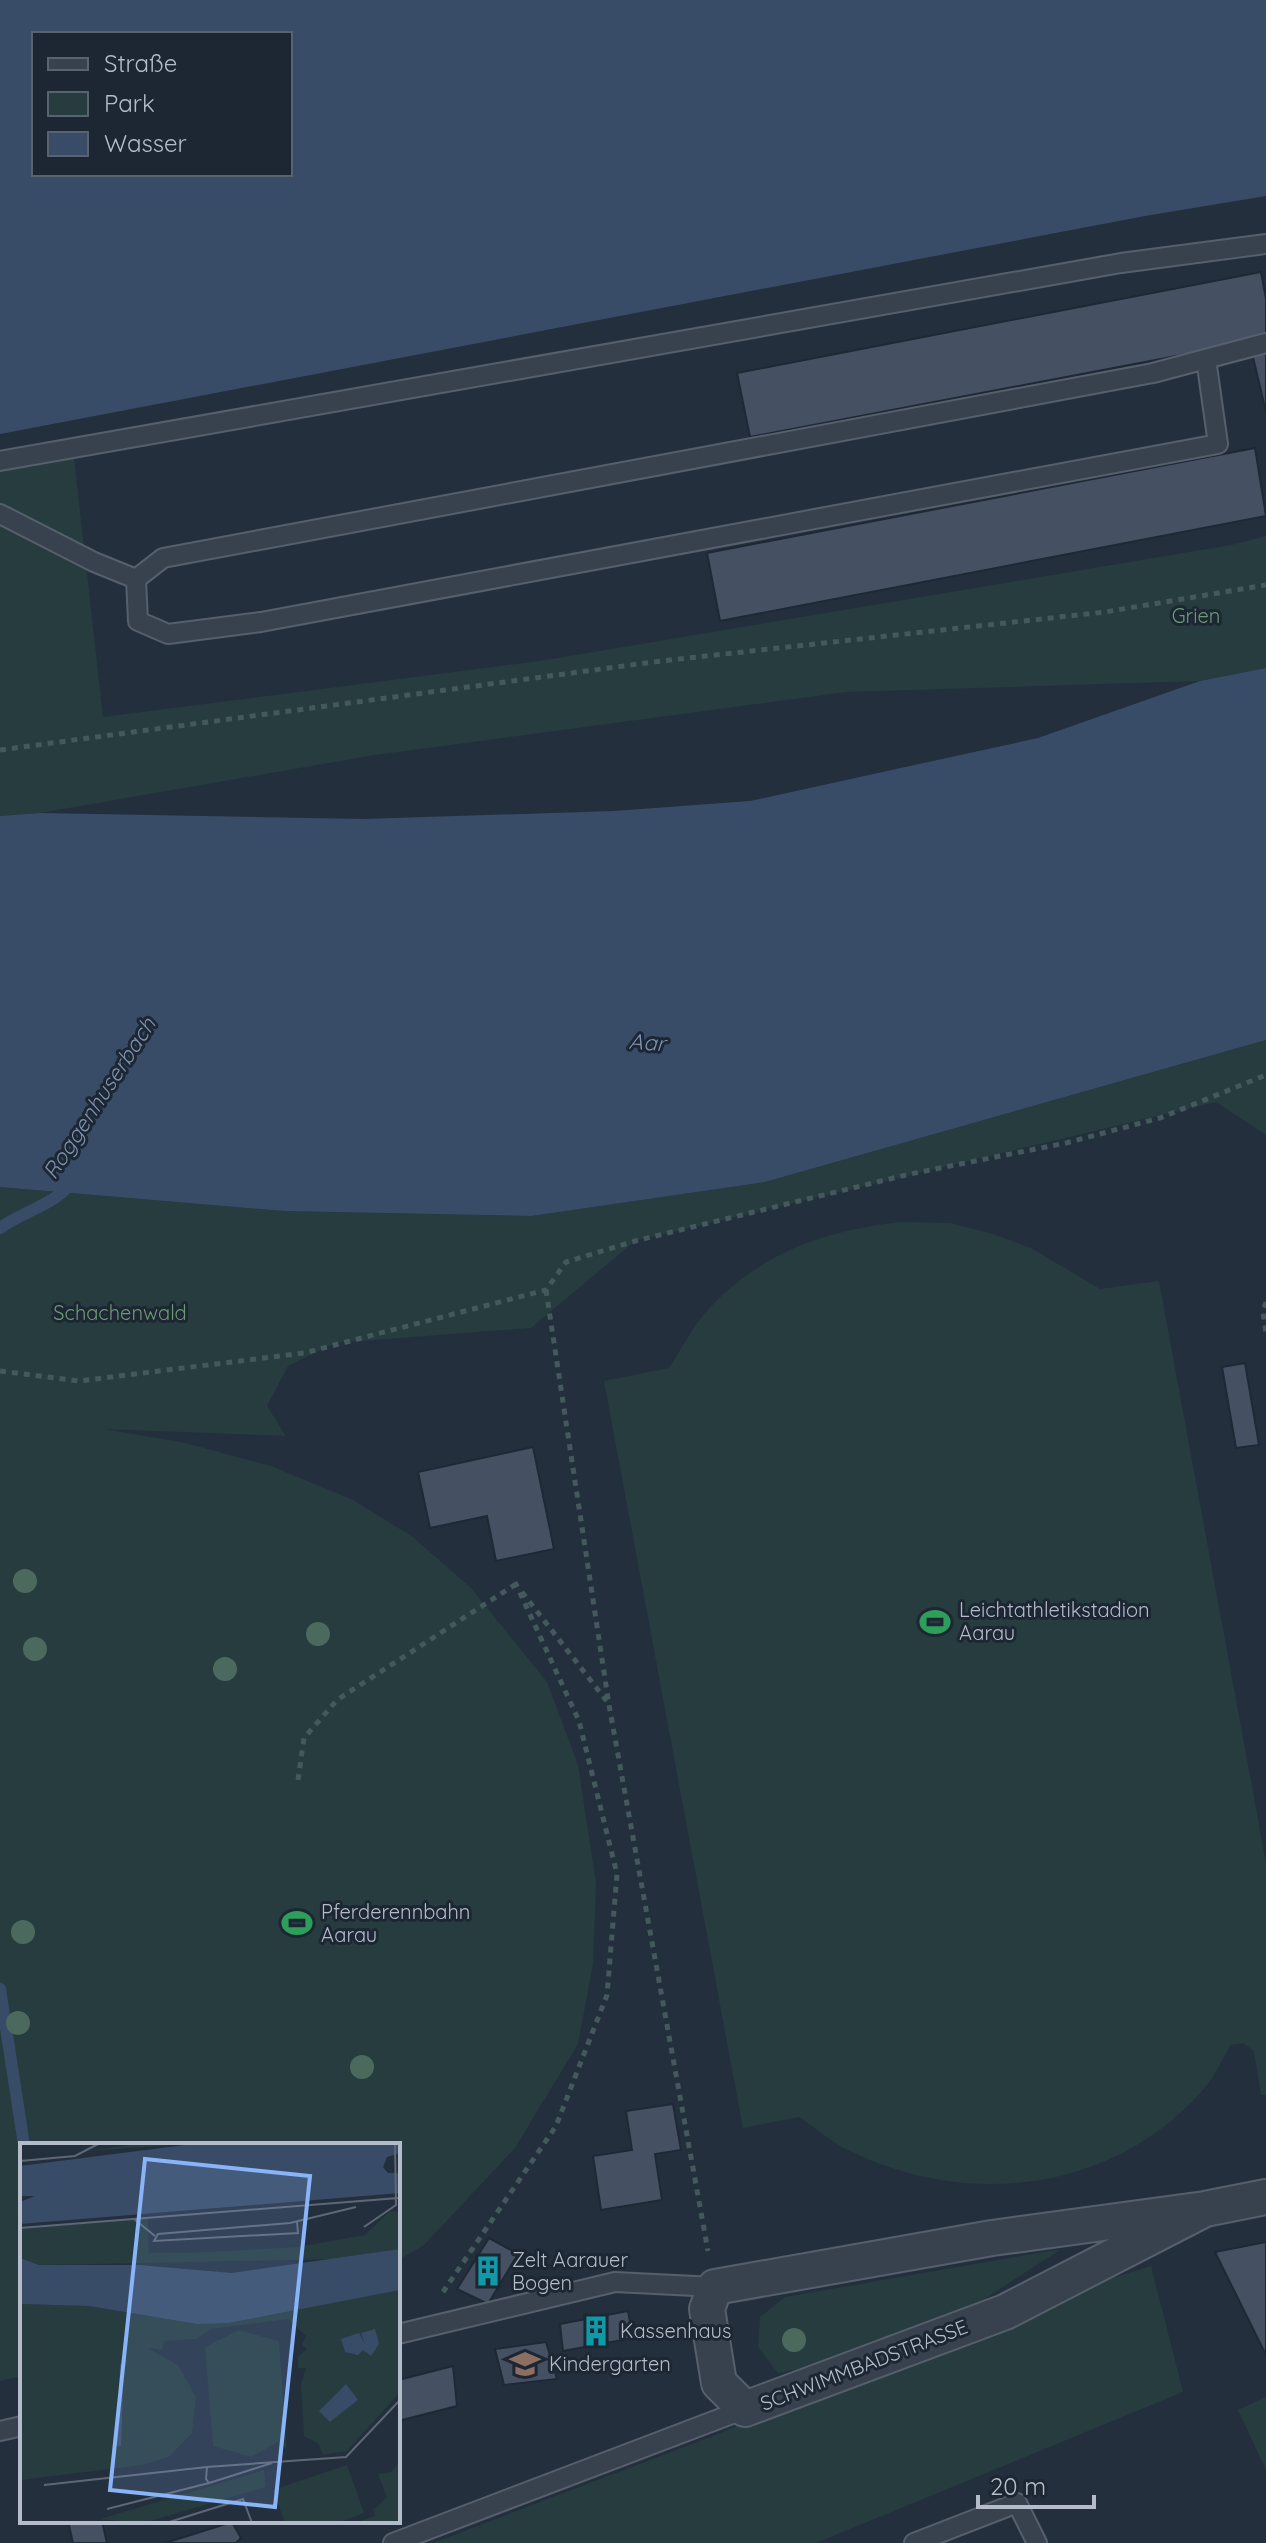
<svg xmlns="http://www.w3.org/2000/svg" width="1266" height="2543" viewBox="0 0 1266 2543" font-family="Quicksand,sans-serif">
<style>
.green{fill:#263c3f}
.water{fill:#394c67;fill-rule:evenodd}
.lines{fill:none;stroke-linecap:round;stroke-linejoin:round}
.stream{stroke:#394c67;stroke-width:12}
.building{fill:#455162;stroke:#1f2835;stroke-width:2}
.service-casing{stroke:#565f6c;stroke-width:22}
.minor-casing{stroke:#565f6c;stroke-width:38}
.path{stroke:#44595c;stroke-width:5;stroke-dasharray:6 6;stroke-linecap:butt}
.service{stroke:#38414e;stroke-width:18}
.minor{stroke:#38414e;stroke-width:34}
.tree{fill:#4b6a5d}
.labels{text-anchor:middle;stroke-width:6;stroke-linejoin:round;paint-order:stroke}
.park-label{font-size:20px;fill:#6b9a76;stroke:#1d2633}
.poi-label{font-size:20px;fill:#b4bcc9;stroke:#1d2633;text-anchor:start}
.street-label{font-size:20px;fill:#b4bcc9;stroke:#1d2633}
.water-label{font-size:22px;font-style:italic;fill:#7c92b1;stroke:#1d2633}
.inset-river{fill:none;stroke:#394c67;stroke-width:4}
.inset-road{fill:none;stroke:#5e6776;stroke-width:2}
.view{fill:#8ab4f8;fill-opacity:0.15;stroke:#8ab4f8;stroke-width:4}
.inset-edge{fill:none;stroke:#b4bcc9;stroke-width:4}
</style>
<rect width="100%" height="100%" fill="#242f3e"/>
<path class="green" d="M73 449 103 717 540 661 1231 545 1266 536V668L1200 681 846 692 375 755 40 813 0 816V461Z
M1266 1040V1135L1216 1102 635 1241 531 1328 335 1343 288 1366 267 1406 286 1436 104 1429 181 1442 271 1466 353 1500 413 1537 471 1588 547 1682 578 1765 596 1883 593 1964 578 2044 515 2148 424 2245 398 2260V2145H22V2376L0 2381V1187L284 1211 531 1216 765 1182Z
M902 1222 950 1223 990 1233 1031 1248 1100 1289 1159 1281 1266 1863V2095H1261L1254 2051 1243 2043 1231 2045C1222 2059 1214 2078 1202 2091 1111 2194 963 2209 844 2148 828 2139 814 2127 799 2117L743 2128 604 1381 669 1368C681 1350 692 1328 706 1312 759 1253 825 1230 902 1222Z
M1061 2249 983 2300 823 2364 778 2373 758 2347 760 2317 785 2297Z
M1151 2266 1183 2392 816 2543H433L718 2434 1005 2312Z
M1266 2397V2470L1238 2410Z"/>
<path class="water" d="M0 0H1266V196L1145 216 0 434ZM34 34H290V174H34Z
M1266 668V1040L765 1182 531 1216 284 1211 0 1187V816L40 813 363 819 614 811 750 801 1038 738 1200 681Z"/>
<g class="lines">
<path class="stream" d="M0 1228C24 1211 60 1203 75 1178
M0 1989 24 2145"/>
</g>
<path class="building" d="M1261 272 1266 299V339L750 437 737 373Z
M1266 350V412L1252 353Z
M1255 448 1266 516 720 621 707 553Z
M1245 1363 1259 1445 1236 1448 1222 1367Z
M533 1447 554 1549 496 1561 487 1516 430 1528 418 1472Z
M673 2104 681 2150 655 2154 662 2200 601 2210 593 2156 632 2150 626 2111Z
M489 2238 518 2254 488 2304 457 2289Z
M1266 2242V2355L1215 2252Z
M628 2311 633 2338 563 2351 560 2324Z
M546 2342 557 2379 504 2385 495 2349Z
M453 2366 457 2406 398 2421V2380Z
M68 2521H102L107 2543H73Z
M232 2522 241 2538 236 2543H165Z"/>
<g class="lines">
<g class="service-casing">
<path id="service" d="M1206 359 1218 444 261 622 168 634 138 621 136 579 163 558 1153 373 1266 343
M0 461 1121 263 1266 244
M0 514 94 562 136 579
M398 2334 615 2282 715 2287
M0 2431 22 2426
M393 2543 745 2409
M914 2543 1017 2503 1037 2543"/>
</g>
<g class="minor-casing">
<path id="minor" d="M1205 2209 1005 2312 745 2409 719 2383 707 2309 715 2287 992 2238 1205 2209 1266 2197"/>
</g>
<path class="path" d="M0 750 661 661 1105 612 1266 585
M546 1290 609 1705 708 2251
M1266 1302 1263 1312 1266 1333
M0 1371 79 1381 304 1353 546 1290 566 1262 635 1241 910 1174 1066 1143 1160 1118 1266 1075
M522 1592 609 1704
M298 1780 304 1738 337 1700 516 1584
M443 2292 556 2126 607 1995 617 1874 579 1721 515 1582"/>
<use href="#service" class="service"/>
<use href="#minor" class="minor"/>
</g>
<g class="tree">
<circle cx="25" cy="1581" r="12"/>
<circle cx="318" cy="1634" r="12"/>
<circle cx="35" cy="1649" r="12"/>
<circle cx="225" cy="1669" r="12"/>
<circle cx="23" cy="1932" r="12"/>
<circle cx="18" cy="2023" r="12"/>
<circle cx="362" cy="2067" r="12"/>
<circle cx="794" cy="2340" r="12"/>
</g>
<defs>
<g id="stadium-bare" transform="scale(2.4)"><path d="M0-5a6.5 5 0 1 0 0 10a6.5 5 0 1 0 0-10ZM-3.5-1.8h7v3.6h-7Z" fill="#2e9e5b" stroke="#1d2633" stroke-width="2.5" paint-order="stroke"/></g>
<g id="building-bare" transform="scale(2.4)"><path d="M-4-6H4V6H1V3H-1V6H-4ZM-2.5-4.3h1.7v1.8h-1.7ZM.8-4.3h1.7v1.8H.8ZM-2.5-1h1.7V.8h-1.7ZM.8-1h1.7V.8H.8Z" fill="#0f9aa8" stroke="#1d2633" stroke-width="2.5" paint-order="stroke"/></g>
<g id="school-bare" transform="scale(2.4)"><path d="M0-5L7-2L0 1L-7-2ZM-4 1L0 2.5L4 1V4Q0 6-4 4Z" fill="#8d6e63" stroke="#1d2633" stroke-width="2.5" paint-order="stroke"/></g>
</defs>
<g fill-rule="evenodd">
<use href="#stadium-bare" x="935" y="1622"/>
<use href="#stadium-bare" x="297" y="1923"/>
<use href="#building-bare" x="488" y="2271"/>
<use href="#building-bare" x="596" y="2331"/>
<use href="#school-bare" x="525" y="2364"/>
</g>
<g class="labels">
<g class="park-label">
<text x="1196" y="623">Grien</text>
<text x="120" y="1320">Schachenwald</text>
</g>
<g class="poi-label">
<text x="959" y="1617">Leichtathletikstadion<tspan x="959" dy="23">Aarau</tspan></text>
<text x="321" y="1919">Pferderennbahn<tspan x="321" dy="23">Aarau</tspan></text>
<text x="512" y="2267">Zelt Aarauer<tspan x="512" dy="23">Bogen</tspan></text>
<text x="620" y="2338">Kassenhaus</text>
<text x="549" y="2371">Kindergarten</text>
</g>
<g class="street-label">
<text transform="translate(864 2365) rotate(-21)" y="7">SCHWIMMBADSTRASSE</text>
</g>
<g class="water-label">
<text transform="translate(647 1042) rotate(4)" y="8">Aar</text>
<text transform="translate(99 1098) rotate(-57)" y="8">Roggenhuserbach</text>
</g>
</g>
<g transform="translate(20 2143)">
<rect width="380" height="380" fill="#242f3e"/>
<path d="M121 0H181L69 8ZM370 68 380 69V106L322 116 19 122 0 115V86L128 75 129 110 186 109 278 104 345 92ZM380 147V249L327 308 303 312 298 300 284 293 281 241 286 225H278V214L287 206 282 202 286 193 268 176 191 186 176 196 144 198 142 207 128 205 158 222 176 254 172 290 149 314 123 322 0 337V161L69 163 177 181ZM219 187 259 198 267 306 258 299 231 314 193 303 185 204ZM380 318V380H334L355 373 353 367 367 354 358 331 371 329ZM327 322 344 370 317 380H265L253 347ZM244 327 246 344 123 380 80 376Z" fill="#263c3f"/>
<path d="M181 0H380V10L367 14 363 24 368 30H380V50L0 81V59L15 53H0V23ZM380 106V147L208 180 177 181 69 163 0 161V115L19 122H119L212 130ZM355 186 359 201 351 213 343 207 338 212 325 209 321 196 339 190 345 201 341 190ZM326 241 338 257 310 279 299 268Z" fill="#394c67"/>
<path class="inset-river" d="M99 303 102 221"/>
<path class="inset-road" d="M0 18 55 13 80 0M114 76 135 93M277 79 278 90 134 98 138 91 270 80 336 64M344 84 376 62 375 0M0 85 378 55M252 320 189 340 186 336 187 324 326 314 380 257M24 342 187 324M87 366 189 340M146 380 223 356 232 380"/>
<path class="view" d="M125 16 290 33 255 364 90 347Z"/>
<rect width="380" height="380" class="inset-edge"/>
</g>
<rect x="32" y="32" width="260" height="144" fill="#1d2633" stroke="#59626f" stroke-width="2"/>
<rect x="48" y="58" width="40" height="12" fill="#38414e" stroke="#59626f" stroke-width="2"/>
<text x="104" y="72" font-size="24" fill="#b4bcc9">Straße</text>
<rect x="48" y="92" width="40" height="24" fill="#263c3f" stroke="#59626f" stroke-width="2"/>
<text x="104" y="112" font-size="24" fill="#b4bcc9">Park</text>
<rect x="48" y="132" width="40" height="24" fill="#394c67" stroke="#59626f" stroke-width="2"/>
<text x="104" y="152" font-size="24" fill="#b4bcc9">Wasser</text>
<path d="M978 2495v12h116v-12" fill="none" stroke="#b4bcc9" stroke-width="4"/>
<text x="990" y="2495" font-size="24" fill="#b4bcc9" stroke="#1d2633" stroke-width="6" paint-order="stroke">20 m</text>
</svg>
